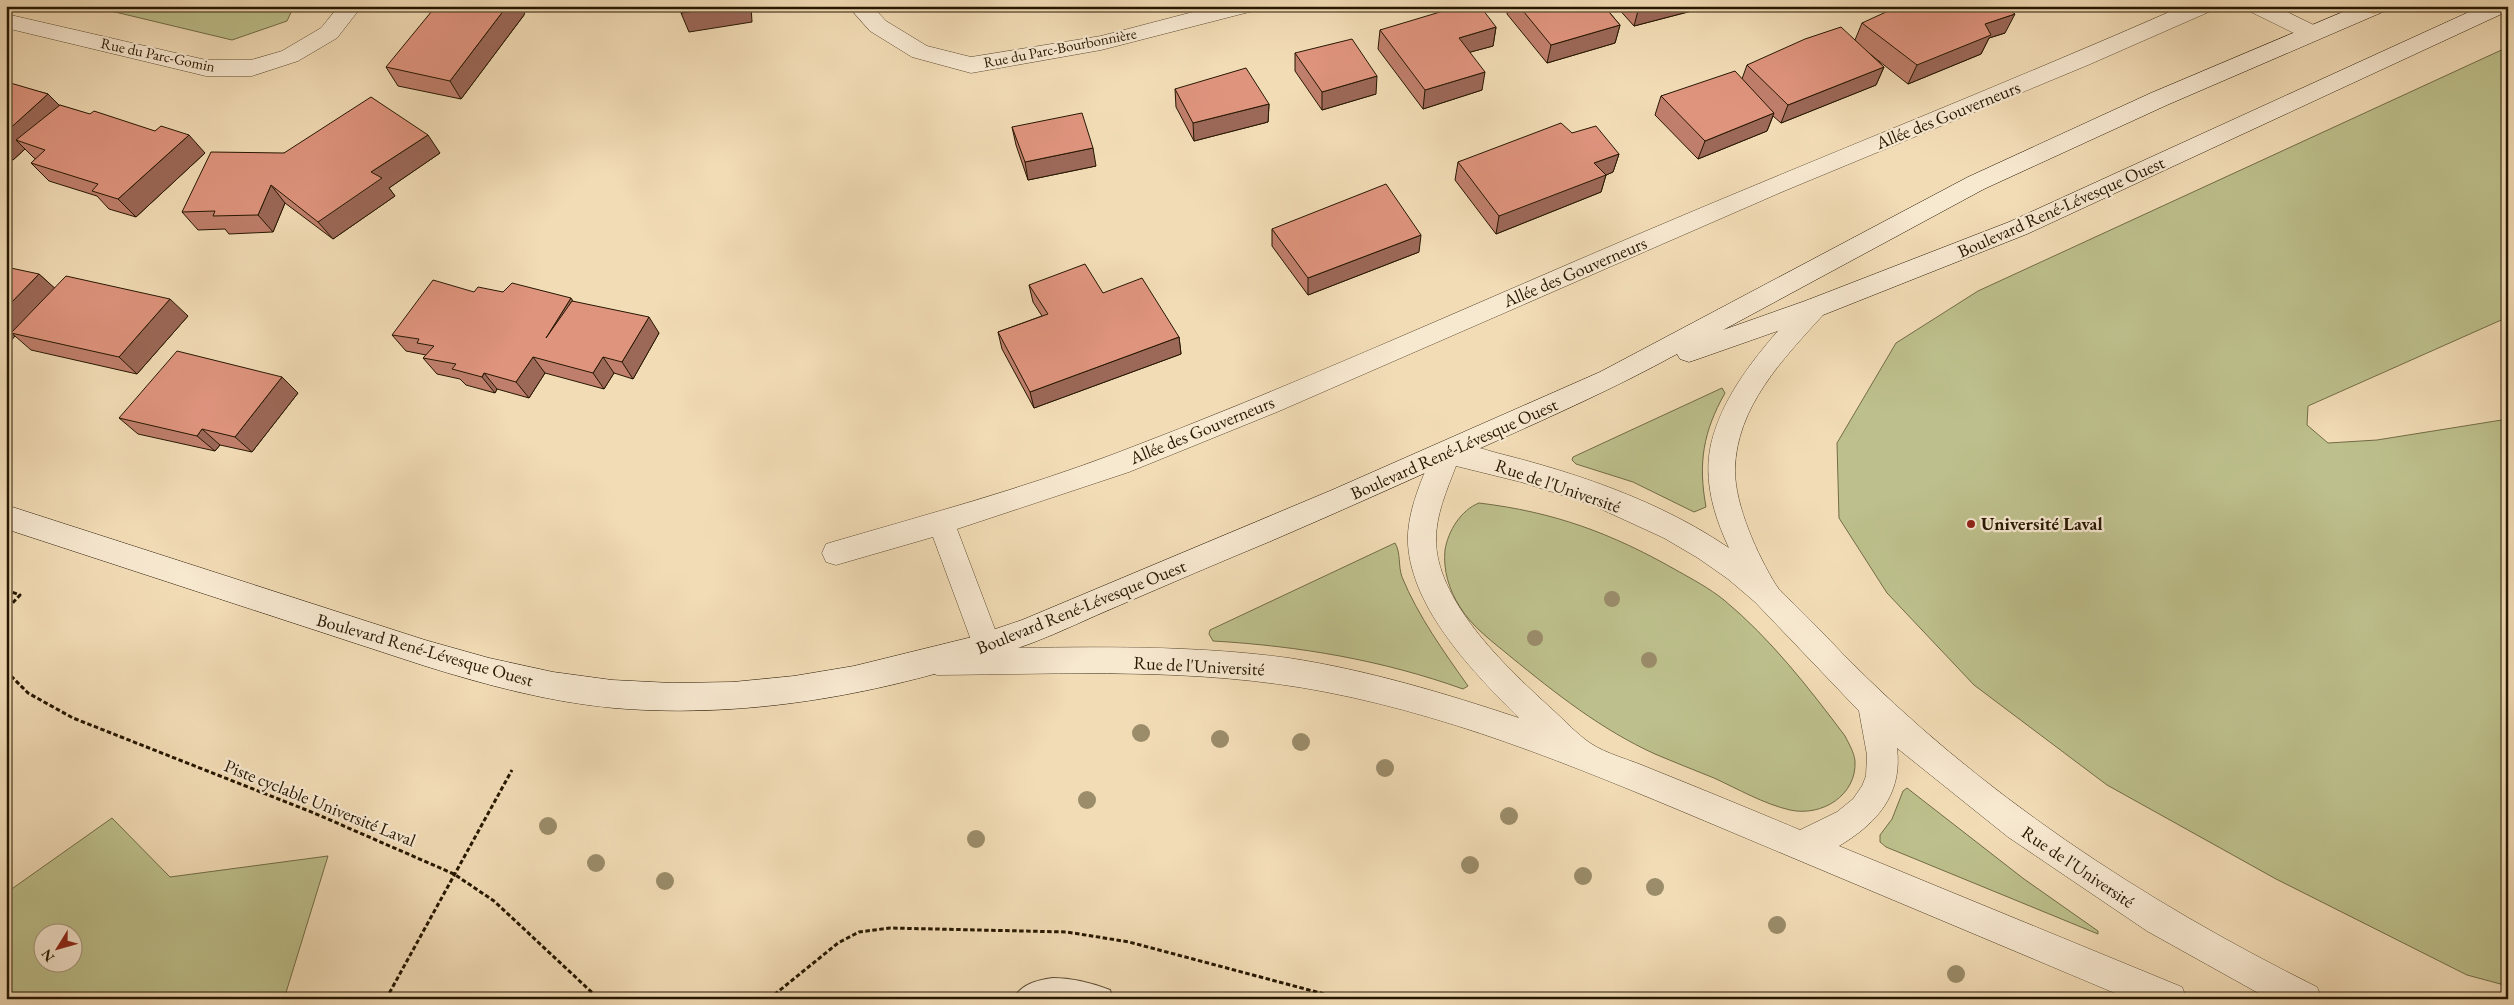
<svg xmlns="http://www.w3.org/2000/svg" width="2514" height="1005" viewBox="0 0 2514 1005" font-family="'EB Garamond',serif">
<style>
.green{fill:#bdc08c;stroke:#726c46;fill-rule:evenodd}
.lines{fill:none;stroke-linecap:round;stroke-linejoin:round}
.lane-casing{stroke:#59482e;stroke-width:2}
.street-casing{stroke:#59482e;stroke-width:1}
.secondary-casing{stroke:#261701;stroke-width:1}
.primary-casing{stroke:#261701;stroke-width:1}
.path{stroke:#261701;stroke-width:3;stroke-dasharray:4.5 2.5;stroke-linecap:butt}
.lane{fill:#f7e8d0;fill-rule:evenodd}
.street{fill:#f7e8d0;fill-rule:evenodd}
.secondary{fill:#f7e8d0;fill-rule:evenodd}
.primary{fill:#e9be7b;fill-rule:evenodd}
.tree{fill:#9b8c6a}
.wall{fill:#c07f6c;stroke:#261701}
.shaded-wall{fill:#9c6858;stroke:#261701}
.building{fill:#df947e;stroke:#261701}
.poi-dot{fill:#8f2418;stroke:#f7e8d0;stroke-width:2}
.labels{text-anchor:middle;stroke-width:4.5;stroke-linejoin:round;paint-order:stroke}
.far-street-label{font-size:15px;fill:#261701;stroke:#f7e8d0}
.street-label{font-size:18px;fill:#261701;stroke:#f7e8d0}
.poi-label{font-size:18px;font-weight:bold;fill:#261701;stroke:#f7e8d0;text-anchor:start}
</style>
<rect width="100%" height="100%" fill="#f2dcb6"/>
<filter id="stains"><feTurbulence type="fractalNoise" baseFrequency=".004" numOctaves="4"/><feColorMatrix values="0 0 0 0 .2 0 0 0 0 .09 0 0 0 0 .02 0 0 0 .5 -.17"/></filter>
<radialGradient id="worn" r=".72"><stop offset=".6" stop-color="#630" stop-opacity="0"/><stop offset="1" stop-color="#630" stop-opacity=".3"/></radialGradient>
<path class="green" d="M90 6H294L287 21 232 40Z
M2508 47V317L2308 406 2307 425 2328 443 2377 440 2508 419V986L2467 975 2276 879 2107 785 1974 685 1887 593 1839 518 1837 443 1896 343 1978 291Z
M1722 388 1725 393C1703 432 1698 463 1706 507L1694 512 1633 482 1576 464 1572 460 1573 457Z
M1479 503C1554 512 1611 533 1676 570 1692 579 1709 588 1724 600 1770 638 1809 688 1845 736 1849 744 1854 752 1855 761 1857 795 1822 817 1790 810 1764 804 1738 789 1714 778 1694 770 1674 762 1655 754 1602 730 1555 693 1511 657 1493 642 1472 627 1460 607 1449 590 1443 570 1445 550 1448 531 1461 510 1479 503Z
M1395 543C1401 553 1398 566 1402 577 1418 616 1444 652 1468 686L1463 689C1382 660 1299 646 1213 641L1209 634 1210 630Z
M1907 788 2024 879 2098 931V934L1886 847 1880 842V835L1892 819 1903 791Z
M112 818 170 877 328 856 284 999H6V893ZM72 932V962H42V932Z"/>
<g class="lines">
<g class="lane-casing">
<path id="lane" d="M1053 978C1073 978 1092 983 1110 990L1113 999H1014C1020 984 1038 980 1053 978Z"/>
</g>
<g class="street-casing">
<path id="street" d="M339 6H362L337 38 298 61 252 76H206L6 28V14L206 60H251L282 51 321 28Z
M848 6H872L886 21 927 46 971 57 1101 36 1216 6H1256L1253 11 1101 50 971 73 912 57 870 31Z
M2183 6H2214L2211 11 2088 65 1784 191 1277 412 1129 472 957 529 1002 648C1097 647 1194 645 1289 658 1367 670 1444 693 1519 718 1475 674 1412 610 1408 544 1406 512 1424 473 1437 445 1455 439 1479 448 1497 453 1577 473 1660 501 1729 548 1714 516 1703 480 1711 444 1722 398 1753 359 1784 324 1790 317 1797 307 1805 302 1811 297 1817 299 1823 301L1827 308 1823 315C1783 359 1736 407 1735 470 1735 506 1758 556 1776 585 1780 592 1788 598 1793 603 1810 620 1826 636 1842 653 1979 793 2142 900 2317 987L2322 999H2269L2147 931 2008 837 1897 748C1903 795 1876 824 1839 846L2182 987 2187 999H2129C1996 943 1862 887 1729 831 1598 776 1466 719 1326 692 1198 667 1066 674 937 675L927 671 922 662 927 653 937 649 974 648 933 537 836 565 826 562 822 553 826 544 836 541C929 514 1024 488 1114 454 1289 388 1460 310 1632 237 1815 159 2001 86 2183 6ZM1456 466 1521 482 1590 504 1664 538 1698 558 1728 579 1755 602 1859 711 1867 755 1866 776 1862 786 1853 799 1837 812 1800 830C1750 809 1699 788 1649 768 1631 760 1606 754 1590 743 1577 734 1565 721 1553 710 1509 670 1439 605 1436 543 1435 516 1447 490 1456 466Z
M2246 6H2275L2320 28 2323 33 2320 38 2312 40 2304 38 2249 11Z"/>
</g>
<g class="secondary-casing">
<path id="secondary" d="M2357 6H2388L2385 11 2167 105 1984 189 1723 330 1805 301 2009 222 2482 6H2508V11L2027 234 1823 315 1698 359 1689 362 1680 359 1677 354C1615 388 1550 417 1485 446 1414 478 1343 510 1271 541 1220 562 1169 584 1118 606 1089 618 1061 632 1032 643 899 691 755 720 614 708 549 702 486 685 425 666L6 529V505L425 640 489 658 553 672 612 680 672 683 733 682 794 676 854 666 972 637 1022 620 1332 490 1600 372 1968 177 2151 93Z"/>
</g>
<g class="primary-casing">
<path id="primary" d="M2386 6 2382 12 2374 14 2366 12 2363 7Z"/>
</g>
<path class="path" d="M6 590 20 595 6 610
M6 671 28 693 73 718 314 813 454 874 494 901 599 999
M386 999 512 770
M769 999 838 943 859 932 890 928 1067 932 1129 942 1343 999"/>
<use href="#lane" class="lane"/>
<use href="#street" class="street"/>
<use href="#secondary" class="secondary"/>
<use href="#primary" class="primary"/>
</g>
<g class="tree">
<circle cx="1612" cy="599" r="8"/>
<circle cx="1535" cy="638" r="8"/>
<circle cx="1649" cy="660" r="8"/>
<circle cx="1141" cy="733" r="9"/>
<circle cx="1220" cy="739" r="9"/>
<circle cx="1301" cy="742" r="9"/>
<circle cx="1385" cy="768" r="9"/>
<circle cx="1087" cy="800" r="9"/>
<circle cx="1509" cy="816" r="9"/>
<circle cx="548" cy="826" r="9"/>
<circle cx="976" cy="839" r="9"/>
<circle cx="596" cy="863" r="9"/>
<circle cx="1470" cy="865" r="9"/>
<circle cx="1583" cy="876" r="9"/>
<circle cx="665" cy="881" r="9"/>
<circle cx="1655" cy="887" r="9"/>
<circle cx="1777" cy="925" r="9"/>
<circle cx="1956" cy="974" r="9"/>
</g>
<path class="wall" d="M1508 6H1604L1620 25 1615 43 1547 63 1507 14Z
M1616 6H1708L1707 7 1634 26Z
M1955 7 2005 33 1989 38 1981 54 1908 84 1870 54 1884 67 1876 85 1781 123 1773 116 1767 131 1698 159 1655 115 1661 96 1742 79 1747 65 1855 40 1862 23Z
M524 15 461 99 398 86 386 67Z
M1496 27 1493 46 1470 52 1482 90 1423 109 1378 49 1380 30Z
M1295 53 1376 94 1322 110 1295 71Z
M6 83 48 94 59 105 205 153 136 217 109 209 97 196 49 181 31 163 36 159 34 158 25 149 13 160 6 158Z
M1175 89 1269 104 1268 122 1194 141 1176 107Z
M1012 127 1096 166 1028 180 1016 145Z
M1572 133 1619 154 1613 172 1606 175 1601 192 1496 234 1455 180 1458 162Z
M284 153H440L389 188 395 196 333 239 285 203 273 232 229 234 225 229 198 230 182 212Z
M1272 229 1419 252 1308 295 1272 246Z
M39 274 54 288 188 316 137 374 31 350 15 336 6 346Z
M1029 285 1103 293 1179 337 1181 354 1034 408 1002 349 998 332 1042 316 1033 302Z
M503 292 572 301 659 333 633 379 614 373 604 389 545 373 529 398 497 389 495 393 466 385 460 379 437 374 423 358 426 355 406 351 392 335Z
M282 377 298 393 252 452 220 445 215 451 138 434 119 418Z"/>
<path class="shaded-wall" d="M507 6H527L524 15 461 99 450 81Z
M729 6H751L752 22 689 32 681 13Z
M1644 6H1708L1707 7 1634 26 1639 7Z
M2015 14 2005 33 1989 38 1981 54 1908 84 1917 65 1985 24Z
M1620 25 1615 43 1547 63 1551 45Z
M1496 27 1493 46 1456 56 1459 38Z
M1884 67 1876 85 1781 123 1788 105Z
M1485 72 1482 90 1423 109 1425 90Z
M1377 76 1376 94 1322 110V92Z
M48 94 66 112 16 140 25 149 13 160 6 153V132Z
M1269 104 1268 122 1194 141 1193 123Z
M1774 113 1767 131 1698 159 1705 141Z
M189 135 205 153 136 217 118 199Z
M428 135 440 153 389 188 395 196 333 239 318 222 371 172Z
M1093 148 1096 166 1028 180 1025 162Z
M1619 154 1613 172 1606 175 1601 192 1496 234 1499 216 1594 163Z
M271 185 285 203 273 232 258 215Z
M1421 235 1419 252 1308 295V278Z
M39 274 58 291 11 333 15 336 6 346V308Z
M571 298 582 315 546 338Z
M170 299 188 316 137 374 119 357Z
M649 317 659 333 633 379 622 362Z
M1179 337 1181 354 1034 408 1030 392Z
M533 357 545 373 529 398 516 382Z
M603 357 614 373 604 389 593 373Z
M484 373 497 389 495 393 482 377Z
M282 377 298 393 252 452 235 437Z
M202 429 220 445 215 451 197 436Z"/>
<path class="building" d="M436 6H507L450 81 386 67Z
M681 6H729L681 13Z
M1460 6H1480L1496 27 1459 38 1485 72 1425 90 1380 30Z
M1519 6H1604L1620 25 1551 45Z
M1899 6H1954L1955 7 1958 6H2005L2015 14 1985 24 1991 35 1917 65 1862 23Z
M1841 27 1884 67 1788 105 1747 65 1805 39Z
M1352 39 1377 76 1322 92 1295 53Z
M1246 68 1269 104 1193 123 1175 89Z
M1735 71 1774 113 1705 141 1661 96Z
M7 82 48 94 6 132V83Z
M371 97 428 135 371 172 382 178 318 222 271 185 258 215 213 216 215 211 182 212 211 152 284 153Z
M60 105 90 114 94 111 155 131 161 126 189 135 118 199 92 191 98 184 31 163 45 150 16 140Z
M1082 113 1093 148 1025 162 1012 127Z
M1561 123 1572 133 1596 126 1619 154 1594 163 1606 175 1499 216 1458 162Z
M1386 184 1421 235 1308 278 1272 229Z
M1085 264 1103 293 1142 278 1179 337 1030 392 998 332 1048 314 1029 285Z
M6 267 39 274 6 308Z
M66 276 170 299 119 357 11 333Z
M433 280 474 292 478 287 503 292 512 283 571 298 546 338 572 301 649 317 622 362 603 357 593 373 533 357 516 382 484 373 482 377 452 369 456 364 423 358 434 346 417 343 419 339 392 335Z
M177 351 282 377 235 437 202 429 197 436 119 418Z"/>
<circle class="poi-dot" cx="1971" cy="524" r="5"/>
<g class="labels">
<g class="far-street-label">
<text transform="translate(1060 48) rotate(-11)" y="5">Rue du Parc-Bourbonnière</text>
<text transform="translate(158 55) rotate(12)" y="5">Rue du Parc-Gomin</text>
</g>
<g class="street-label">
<text transform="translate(1948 115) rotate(-22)" y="6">Allée des Gouverneurs</text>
<text transform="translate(2061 207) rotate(-24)" y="6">Boulevard René-Lévesque Ouest</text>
<text transform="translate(1575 272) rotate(-23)" y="6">Allée des Gouverneurs</text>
<text transform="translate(1202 430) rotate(-22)" y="6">Allée des Gouverneurs</text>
<text transform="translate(1454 449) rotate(-24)" y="6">Boulevard René-Lévesque Ouest</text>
<text transform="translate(1558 486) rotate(19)" y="6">Rue de l'Université</text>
<text transform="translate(1081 607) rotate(-22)" y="6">Boulevard René-Lévesque Ouest</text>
<text transform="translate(425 650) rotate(16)" y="6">Boulevard René-Lévesque Ouest</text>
<text transform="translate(1199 666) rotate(3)" y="6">Rue de l'Université</text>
<text transform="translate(320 803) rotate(22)" y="6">Piste cyclable Université Laval</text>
<text transform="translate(2078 867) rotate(34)" y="6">Rue de l'Université</text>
</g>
<g class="poi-label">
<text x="1981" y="530">Université Laval</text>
</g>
</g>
<rect width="2514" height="1005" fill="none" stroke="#f2dcb6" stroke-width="25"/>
<rect x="8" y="8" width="2499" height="990" fill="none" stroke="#261701" stroke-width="2.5"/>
<rect x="12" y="12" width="2489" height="980" fill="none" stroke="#261701"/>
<g transform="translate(58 948) rotate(233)"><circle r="24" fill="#f7e8d0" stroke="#a3947d"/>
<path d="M0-4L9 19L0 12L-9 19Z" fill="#8f2418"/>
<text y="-8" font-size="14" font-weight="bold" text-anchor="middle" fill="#261701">N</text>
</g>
<rect width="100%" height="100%" filter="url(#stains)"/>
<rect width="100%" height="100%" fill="url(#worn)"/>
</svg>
